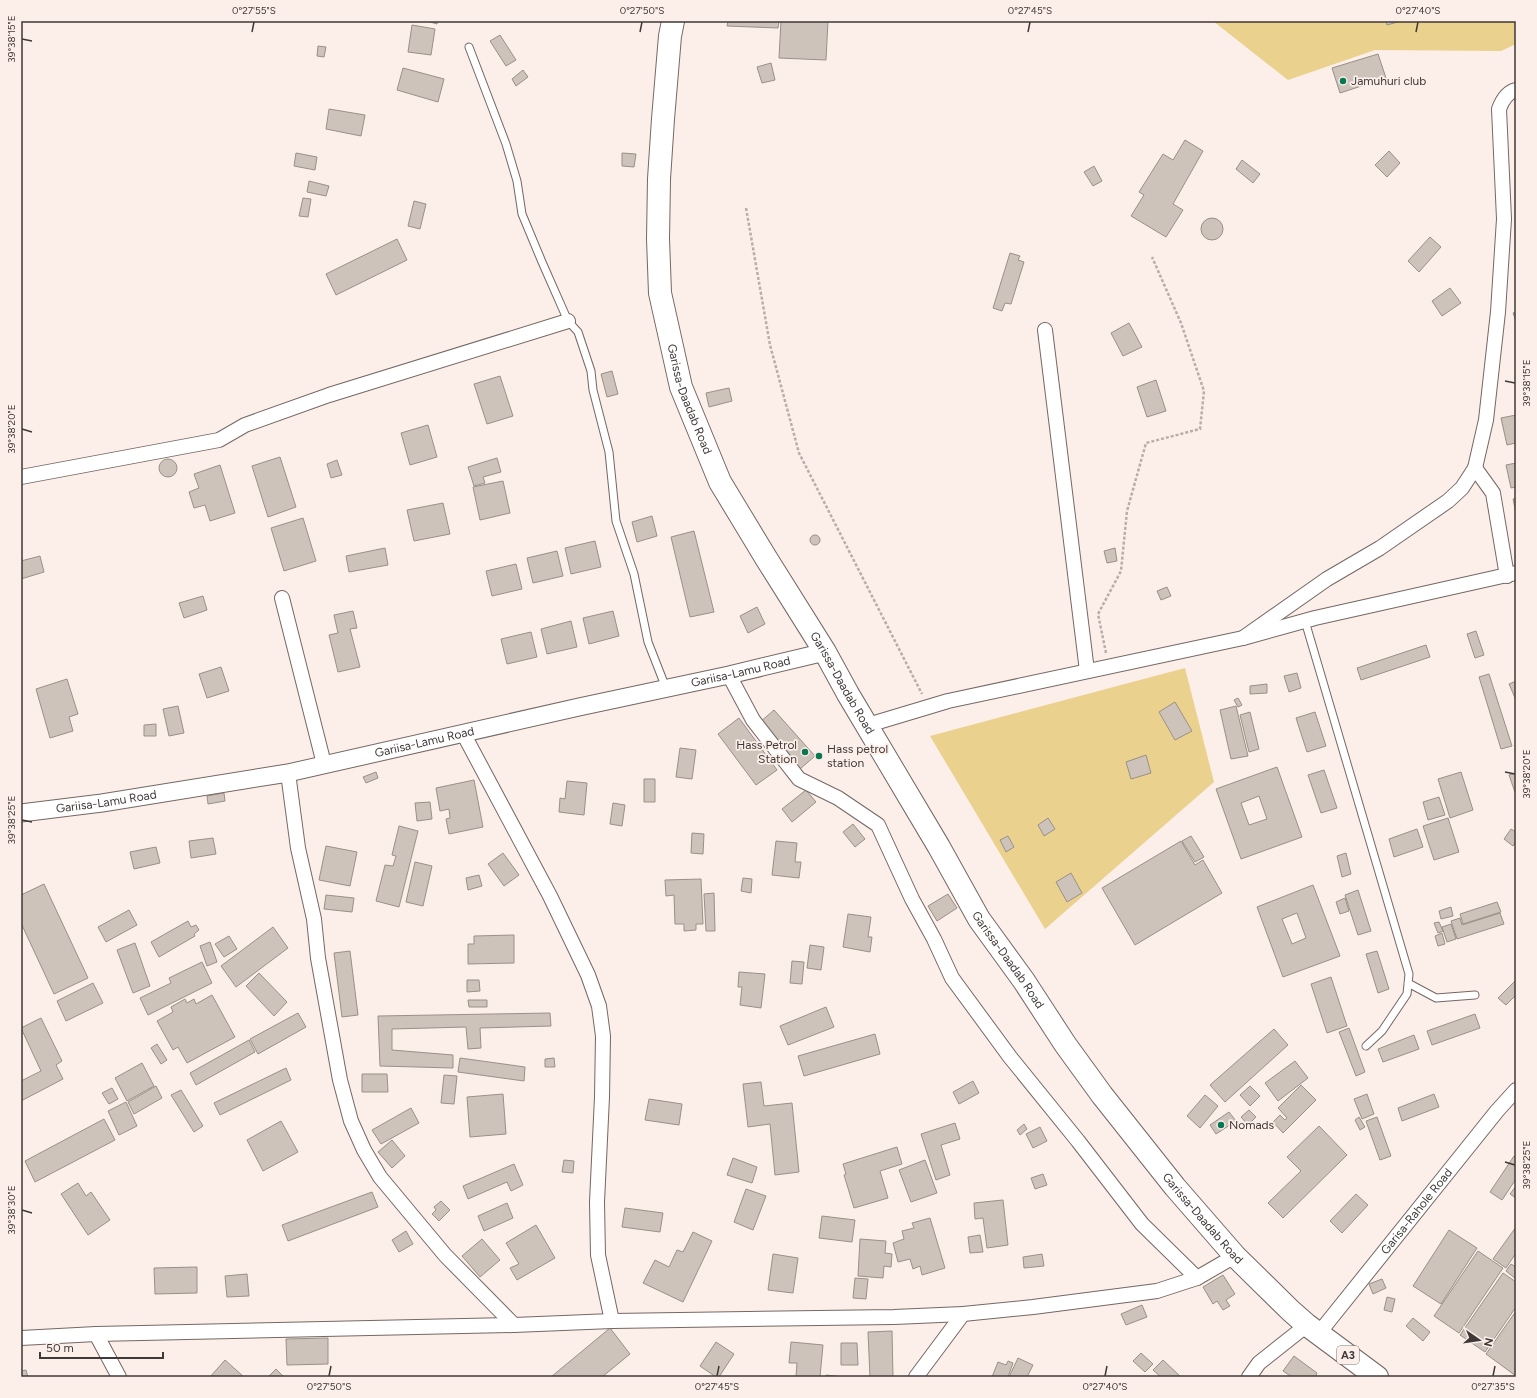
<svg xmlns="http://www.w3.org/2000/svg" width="1537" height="1398" viewBox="0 0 1537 1398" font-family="Figtree,sans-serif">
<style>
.green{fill:#ead18e}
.building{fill:#cdc3ba;stroke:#999087;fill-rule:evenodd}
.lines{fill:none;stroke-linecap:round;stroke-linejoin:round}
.service-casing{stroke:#746864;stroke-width:9}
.minor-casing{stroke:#746864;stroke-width:16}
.tertiary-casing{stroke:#746864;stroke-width:19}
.trunk-casing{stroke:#746864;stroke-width:24}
.path{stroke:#b8ada9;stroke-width:2.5;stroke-dasharray:3 2;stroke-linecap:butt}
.service{stroke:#fff;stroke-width:7}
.minor{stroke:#fff;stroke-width:14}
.tertiary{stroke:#fff;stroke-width:17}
.trunk{stroke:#fff;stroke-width:22}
.ticks{fill:none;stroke:#3f3937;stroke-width:1.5}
.poi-dot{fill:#077852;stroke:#fceee9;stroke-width:1.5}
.labels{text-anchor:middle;stroke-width:3.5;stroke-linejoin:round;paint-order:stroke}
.shield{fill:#fceee9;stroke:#786f6c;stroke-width:1}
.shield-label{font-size:11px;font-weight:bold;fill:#3f3937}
.poi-label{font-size:12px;fill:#3f3937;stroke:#fceee9;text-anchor:start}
.street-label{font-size:12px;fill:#3f3937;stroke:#fceee9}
.neatline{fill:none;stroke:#3f3937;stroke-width:1.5}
.ticks-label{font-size:10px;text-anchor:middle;fill:#3f3937}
</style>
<rect width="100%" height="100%" fill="#fceee9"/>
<path class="green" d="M1213 21H1516V44L1501 51 1375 50 1288 80Z
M1185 668 1214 782 1045 929 930 736Z"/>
<path class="building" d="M427 21H438L437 24Z
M728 21H779L778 28 727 26Z
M781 21H828L826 60 779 58Z
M1386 21H1401L1387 25Z
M412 25 435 29 431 55 408 52Z
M500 35 516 60 506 66 490 41Z
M318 46 326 47 324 57 317 56Z
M1378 54 1386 78 1340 93 1332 68Z
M771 63 775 80 762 83 757 67Z
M403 68 444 79 438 102 397 90Z
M523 70 528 77 516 86 512 79Z
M329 109 365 115 361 136 326 129Z
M1185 140 1203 151 1173 204 1183 210 1166 237 1131 216 1144 195 1139 192 1163 154 1173 160Z
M1389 151 1400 163 1387 177 1375 165Z
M296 153 317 157 315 170 294 166Z
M622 153 636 154 634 167 622 166Z
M1242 160 1260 174 1253 183 1236 169Z
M1094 166 1102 181 1093 186 1084 172Z
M309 181 329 186 326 196 307 192Z
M303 198 311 199 308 217 299 216Z
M414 201 426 204 420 229 408 226Z
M1201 229a11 11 0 1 1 22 0a11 11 0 1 1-22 0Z
M1430 237 1441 247 1419 272 1408 261Z
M397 239 407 260 336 295 326 274Z
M1010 253 1020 256 1018 260 1024 262 1011 304 1005 303 1002 311 993 308Z
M1450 288 1461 303 1442 316 1432 301Z
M1516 312V321L1513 313Z
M1129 323 1142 347 1123 356 1111 333Z
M612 371 618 394 607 397 601 374Z
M500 376 513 416 487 424 474 384Z
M1156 380 1166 411 1147 417 1137 387Z
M729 388 732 401 709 407 706 393Z
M1516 415V443L1507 445 1501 418Z
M428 425 437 457 410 465 401 433Z
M280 457 296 507 268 517 252 466Z
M497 458 501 472 483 477 485 483 474 486 468 467Z
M159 468a9 9 0 1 1 18 0a9 9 0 1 1-18 0Z
M337 460 342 475 331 478 327 464Z
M1516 463V487L1511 488 1506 465Z
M220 465 235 513 210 521 205 505 194 508 189 492 199 488 194 474Z
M503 481 510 513 480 520 473 487Z
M1516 498V513L1513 499Z
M443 503 450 534 414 541 407 510Z
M652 516 657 536 637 542 632 522Z
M303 518 316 561 284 571 271 528Z
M694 531 714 612 690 617 671 537Z
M810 540a5 5 0 1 1 10 0a5 5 0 1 1-10 0Z
M595 541 601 567 571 574 565 548Z
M385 548 388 565 349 572 346 556Z
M1115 548 1117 561 1107 563 1104 551Z
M557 551 563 576 533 583 527 558Z
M40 556 44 572 21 579V561Z
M516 564 522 589 492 596 486 571Z
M1167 587 1171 596 1161 600 1157 591Z
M203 596 207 610 184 618 179 603Z
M757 607 765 624 748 633 740 616Z
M353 611 357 628 350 629 360 667 338 672 329 635 338 633 334 615Z
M613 611 619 636 589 644 583 618Z
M571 621 577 647 547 654 541 629Z
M1476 631 1484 655 1475 658 1467 634Z
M531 632 537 657 507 664 501 639Z
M1426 645 1430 657 1361 680 1357 668Z
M221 667 229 691 207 698 199 674Z
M1297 673 1301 688 1289 692 1284 676Z
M1489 674 1512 746 1501 749 1479 677Z
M67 679 78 714 69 717 73 731 50 738 36 689Z
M1516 681V700L1509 684Z
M1267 684V693L1250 694V686Z
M1238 698 1242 705 1238 707 1234 700Z
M1175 702 1192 731 1175 740 1159 712Z
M178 706 184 733 169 736 163 709Z
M1236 706 1248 756 1231 759 1220 710Z
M774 710 815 756 800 769 759 723Z
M1250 712 1259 749 1249 752 1240 715Z
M1315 712 1326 746 1307 752 1296 718Z
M739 718 777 770 756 785 718 734Z
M156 724V736H144V725Z
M680 748 696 750 692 779 676 777Z
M1146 755 1151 773 1131 779 1126 762Z
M1277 767 1302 837 1241 859 1216 789ZM1259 796 1267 819 1249 825 1241 803Z
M1324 770 1337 808 1321 813 1308 775Z
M376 772 378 778 366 783 363 777Z
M1461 772 1473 810 1450 818 1438 779Z
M1516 773V795L1509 775Z
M644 779H655V802H644Z
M474 780 483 827 449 834 446 819 450 818 449 809 440 811 436 788Z
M567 781 587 783 584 815 559 812 560 798 565 799Z
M806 790 816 802 792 822 782 809Z
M224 793 225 801 208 804 207 796Z
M1439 797 1445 815 1428 820 1423 802Z
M430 802 432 819 417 821 415 803Z
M613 803 625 805 622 826 610 824Z
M1048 818 1055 829 1044 836 1038 825Z
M1448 818 1459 852 1434 860 1423 826Z
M853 824 865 839 855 847 843 832Z
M399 826 418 831 399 907 376 901 385 865 393 866 396 856 392 855Z
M1417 829 1423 847 1394 857 1389 839Z
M1511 829 1516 832V841L1513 846 1504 839Z
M692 833 704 834 703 854 691 853Z
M1008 836 1014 847 1006 852 1000 840Z
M1191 836 1204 857 1195 862 1182 841Z
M213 838 216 854 191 858 189 841Z
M776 841 797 843 795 862H801L799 878 772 875Z
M1181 841 1195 865 1203 860 1222 893 1135 945 1102 888Z
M326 846 357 852 350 886 319 880Z
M156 847 160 863 134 869 130 852Z
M503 853 519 875 504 886 488 864Z
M1346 853 1351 874 1342 877 1337 856Z
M415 862 432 866 423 906 406 902Z
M1071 873 1082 893 1067 902 1056 882Z
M479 875 482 886 468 890 466 878Z
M743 878 752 879 751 893 741 891Z
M701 879 703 924H696V930L684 931V924H675L674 895 666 896 665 880Z
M44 884 88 978 54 994 21 923V895Z
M1313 885 1340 956 1283 977 1257 907ZM1297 913 1306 938 1292 944 1282 919Z
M1358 890 1371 931 1358 935 1345 895Z
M714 893 715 931H706L704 894Z
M948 894 957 908 937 921 928 906Z
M326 895 354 898 352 912 324 909Z
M1345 898 1349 911 1340 914 1336 902Z
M1497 902 1501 912 1463 924 1460 914Z
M1451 907 1453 916 1441 919 1439 911Z
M129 910 137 925 106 942 98 927Z
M1500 913 1504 924 1457 939 1451 921 1460 918 1462 925Z
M848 914 871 917 868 937H872L870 952 843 947Z
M188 921 191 927 196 925 199 930 194 934 195 936 159 957 151 942Z
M1439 922 1443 931 1438 933 1434 923Z
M1451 924 1456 939 1447 942 1442 927Z
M273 927 288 948 236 987 221 966Z
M1442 933 1445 944 1438 946 1435 936Z
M514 935V963L468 964V944H474V936Z
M229 936 237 949 224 957 215 944Z
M210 942 217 962 207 966 200 946Z
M135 943 150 986 133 993 117 950Z
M810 945 824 947 821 970 807 968Z
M350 951 358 1015 342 1017 334 953Z
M1377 951 1389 989 1378 993 1366 954Z
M792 961 804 962 802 984 790 983Z
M202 962 212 983 148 1015 140 998 171 983 169 978Z
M739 972 765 974 761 1008 740 1005 742 987H738Z
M259 973 287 1002 274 1016 246 986Z
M1331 977 1347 1026 1327 1033 1311 984Z
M467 980H479L480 991 467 992Z
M1516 980V995L1506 1005 1498 998Z
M93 983 103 1003 66 1021 57 1001Z
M212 995 235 1037 187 1063 178 1047 173 1050 157 1021 173 1012 171 1007 185 999 187 1003 194 999 196 1004Z
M468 1000H487V1007H469Z
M826 1007 834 1027 788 1045 780 1026Z
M298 1013 306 1027 258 1054 250 1039Z
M550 1013 551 1026 480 1028 481 1048 468 1049 466 1027 392 1029V1050L453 1055V1068L380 1066 378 1016Z
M1475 1014 1480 1028 1432 1045 1427 1031Z
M41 1018 62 1061 56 1065 63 1079 21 1101V1081L41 1071 21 1028Z
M1349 1028 1365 1072 1356 1076 1339 1032Z
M1274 1029 1288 1045 1225 1102 1210 1085Z
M875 1034 880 1054 804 1076 798 1056Z
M1414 1035 1419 1049 1383 1062 1378 1049Z
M249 1040 255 1052 196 1085 190 1073Z
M157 1044 167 1060 161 1064 151 1048Z
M460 1058 525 1067 524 1081 458 1072Z
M554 1058 555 1067H545V1059Z
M1295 1061 1308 1078 1278 1101 1265 1083Z
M142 1063 154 1086 127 1101 115 1078Z
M286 1068 291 1080 220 1115 214 1103Z
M362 1074H387L388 1092H362Z
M444 1075 457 1076 454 1104 441 1103Z
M973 1081 979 1093 959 1104 953 1092Z
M761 1082 764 1106 792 1103 799 1172 775 1175 770 1124 748 1127 743 1084Z
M1301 1085 1316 1100 1283 1133 1273 1122 1280 1115 1285 1120 1287 1118 1278 1108Z
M156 1086 162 1098 134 1114 128 1102Z
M1250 1086 1260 1096 1250 1106 1240 1095Z
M112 1088 118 1099 109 1104 102 1093Z
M181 1090 203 1126 194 1132 171 1095Z
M503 1094 506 1134 470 1137 467 1097Z
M1367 1094 1374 1114 1362 1119 1354 1099Z
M1434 1094 1439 1107 1402 1121 1398 1108Z
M1205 1095 1218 1106 1200 1128 1187 1116Z
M649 1099 682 1104 679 1125 645 1120Z
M126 1102 137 1126 119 1135 108 1111Z
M411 1108 419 1123 381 1144 372 1130Z
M1249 1110 1256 1117 1248 1125 1241 1117Z
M1229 1112 1236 1121 1216 1134 1210 1125Z
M1359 1117 1365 1127 1360 1130 1355 1120Z
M1377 1117 1391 1156 1380 1160 1366 1121Z
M104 1119 115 1140 35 1182 25 1161Z
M281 1121 298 1152 263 1171 247 1140Z
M955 1123 960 1139 941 1145 950 1175 936 1180 921 1134Z
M1024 1124 1027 1129 1020 1135 1017 1130Z
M1319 1126 1347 1155 1283 1218 1268 1203 1301 1171 1287 1157Z
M1040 1127 1047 1141 1033 1148 1026 1134Z
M392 1140 405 1156 392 1168 378 1152Z
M897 1147 902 1164 880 1171 888 1198 854 1208 844 1175 846 1174 843 1164Z
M1514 1156 1516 1157V1179L1502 1200 1490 1192Z
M733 1158 757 1167 752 1183 727 1175Z
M564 1160 574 1161 573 1173 562 1172Z
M925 1160 937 1193 911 1202 899 1170Z
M514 1164 523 1185 511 1191 507 1182 468 1199 463 1186Z
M1043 1174 1047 1185 1035 1189 1031 1178Z
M78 1183 86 1196 91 1192 110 1220 88 1235 61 1194Z
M1516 1186V1198L1510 1194Z
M746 1189 766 1196 753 1230 734 1222Z
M372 1192 378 1207 288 1241 282 1225Z
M1356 1194 1368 1205 1342 1233 1330 1221Z
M1003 1200 1008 1245 987 1248 983 1218 975 1219 974 1203Z
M441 1201 450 1210 439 1221 432 1214 436 1210 434 1207Z
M507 1203 513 1218 484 1231 478 1216Z
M625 1208 663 1213 660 1232 622 1227Z
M822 1216 855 1220 852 1242 819 1238Z
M930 1218 945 1268 922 1275 920 1266 913 1269 910 1259 898 1262 893 1243 904 1239 902 1231 914 1228 912 1223Z
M536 1225 555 1258 517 1280 510 1268 519 1264 506 1243Z
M1516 1227V1253L1506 1268 1493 1259Z
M1449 1230 1477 1248 1441 1304 1413 1286Z
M406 1231 413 1244 399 1252 392 1240Z
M693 1232 712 1241 683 1302 643 1283 655 1260 669 1267 677 1250 683 1252Z
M980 1235 983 1252 970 1253 968 1237Z
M482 1239 500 1260 480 1277 462 1256Z
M860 1239 886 1241 885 1253 892 1254 891 1267 884 1266 883 1278 858 1276Z
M1478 1251 1503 1268 1459 1333 1434 1316Z
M773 1254 798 1258 793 1293 768 1290Z
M1042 1254 1044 1266 1024 1268 1023 1257Z
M1511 1264 1516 1267V1279L1506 1271Z
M197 1267V1293L155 1294 154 1268Z
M1503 1273 1516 1282V1307L1485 1352 1460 1335Z
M247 1274 249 1296 227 1297 225 1276Z
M1223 1275 1235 1294 1226 1300 1230 1306 1223 1310 1217 1301 1213 1304 1203 1287Z
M855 1278 868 1279 866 1299 853 1298Z
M1382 1279 1386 1288 1373 1294 1369 1284Z
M1387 1297 1395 1299 1392 1312 1384 1310Z
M1142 1305 1147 1317 1126 1325 1121 1314Z
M1516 1311V1376L1486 1354Z
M1413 1318 1430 1332 1423 1341 1406 1326Z
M610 1328 630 1354 602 1377H551Z
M892 1331 893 1377H870L868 1332Z
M328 1338V1364L287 1365 286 1339Z
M716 1342 734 1354 719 1377H716L700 1366Z
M791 1342 823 1345 820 1377H796L797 1363H789Z
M841 1343H857L858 1365H841Z
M1141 1353 1153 1364 1145 1372 1133 1361Z
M1294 1356 1317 1373 1315 1377H1292L1283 1371Z
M1018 1358 1033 1365 1027 1377H1009Z
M225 1360 244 1377H210Z
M1163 1360 1181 1377H1161L1153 1370Z
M1008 1361 1013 1363 1008 1377H992L998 1362 1006 1365Z
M276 1369 284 1377H268Z
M26 1370 28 1377H21V1371Z
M826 1375 843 1377H825Z"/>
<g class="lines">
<g class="service-casing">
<path id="service" d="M469 47 506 144 517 181 522 214 542 262 568 321 578 332 591 371 593 390 609 452 616 521 634 574 648 642 666 688
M1305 621 1409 974 1407 994 1382 1031 1366 1046
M1408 983 1436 998 1475 995"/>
</g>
<g class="minor-casing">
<g id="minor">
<path d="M1045 330 1087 671"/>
<path d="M1475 468 1493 493 1507 576"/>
<path d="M21 477 219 440 245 425 329 395 568 321"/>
<path d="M282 598 324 764"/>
<path d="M1243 638 1327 579 1380 548 1448 501 1462 488 1475 468 1486 420 1498 312 1504 219 1499 109C1502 101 1507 92 1516 90"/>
<path d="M729 675 753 720 799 779 838 798 878 825 912 899 934 939 952 978 1010 1057 1078 1141 1142 1224 1197 1278"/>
<path d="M868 725 948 701 1243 638 1315 618 1516 573"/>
<path d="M463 733 550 896 588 975 599 1006 603 1036 602 1097 597 1202 598 1255 612 1321"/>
<path d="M288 773 298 848 314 919 318 958 340 1080 351 1121 364 1150 380 1177 445 1255 514 1325"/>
<path id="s1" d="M1319 1333 1497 1111 1516 1090"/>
<path d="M96 1334 119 1377"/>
<path d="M21 1338 96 1334 514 1325 612 1321 894 1317 963 1314 1033 1307 1157 1291 1197 1278 1235 1256"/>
<path d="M916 1377 963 1314"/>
<path d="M1249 1377 1259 1363 1307 1325"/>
</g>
</g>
<g class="tertiary-casing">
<g id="tertiary">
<path id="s2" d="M21 813 102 803 288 773 579 707 729 675 825 652"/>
</g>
</g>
<g class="trunk-casing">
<g id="trunk">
<path id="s3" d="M673 21 670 36 663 119 659 179 658 239 660 293 681 387 720 482 766 558 825 652 848 694 939 847 979 919 1024 981 1065 1044 1102 1095 1175 1187 1235 1256 1291 1311 1307 1325 1377 1377"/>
</g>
</g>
<path class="path" d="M746 208 770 345 799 453 922 694
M1106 653 1098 614 1121 571 1127 511 1146 443 1200 429 1204 391 1181 323 1152 257"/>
<use href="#service" class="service"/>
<use href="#minor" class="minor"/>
<use href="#tertiary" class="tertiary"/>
<use href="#trunk" class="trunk"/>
</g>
<path class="ticks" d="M252 32 254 22M640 32 642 22M1028 32 1030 22M1416 32 1418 22M22 39 32 41M1505 381 1515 383M22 429 32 432M1505 772 1515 774M22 820 32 822M1505 1162 1515 1165M22 1210 32 1213M329 1376 331 1366M717 1376 719 1366M1105 1376 1107 1366M1493 1376 1495 1366"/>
<g class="poi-dot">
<circle cx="1343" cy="81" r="4"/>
<circle cx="805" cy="752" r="4"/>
<circle cx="819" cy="756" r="4"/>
<circle cx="1221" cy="1125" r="4"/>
</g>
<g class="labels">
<rect class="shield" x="1337" y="1346" width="22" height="18" rx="3"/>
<g class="shield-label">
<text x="1348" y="1359">A3</text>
</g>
<g class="poi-label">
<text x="1351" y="85">Jamuhuri club</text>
<text x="797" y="749" text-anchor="end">Hass Petrol<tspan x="797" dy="14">Station</tspan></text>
<text x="827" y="753">Hass petrol<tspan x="827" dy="14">station</tspan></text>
<text x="1229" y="1129">Nomads</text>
</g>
<g class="street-label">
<text dy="4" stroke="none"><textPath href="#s3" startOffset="383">Garissa-Daadab Road</textPath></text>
<text dy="4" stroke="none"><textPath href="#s2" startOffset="734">Gariisa-Lamu Road</textPath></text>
<text dy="4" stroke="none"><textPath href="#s3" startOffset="707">Garissa-Daadab Road</textPath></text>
<text dy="4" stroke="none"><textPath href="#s2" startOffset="410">Gariisa-Lamu Road</textPath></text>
<text dy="4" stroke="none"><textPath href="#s2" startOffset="86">Gariisa-Lamu Road</textPath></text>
<text dy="4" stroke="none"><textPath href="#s3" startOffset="1030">Garissa-Daadab Road</textPath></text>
<text dy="4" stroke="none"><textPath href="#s1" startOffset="156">Garisa-Rahole Road</textPath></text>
<text dy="4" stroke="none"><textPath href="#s3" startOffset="1354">Garissa-Daadab Road</textPath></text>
</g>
</g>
<rect width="1537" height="1398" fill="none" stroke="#fceee9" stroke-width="44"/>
<g transform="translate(1479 1340) rotate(103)" stroke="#fceee9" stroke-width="3" paint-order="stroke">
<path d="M0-3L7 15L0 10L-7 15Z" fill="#3f3937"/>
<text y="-6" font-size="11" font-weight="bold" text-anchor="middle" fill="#3f3937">N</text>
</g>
<path d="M40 1352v6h123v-6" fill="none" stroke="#3f3937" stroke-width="2"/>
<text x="46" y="1352" font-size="12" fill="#3f3937" stroke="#fceee9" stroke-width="3" paint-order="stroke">50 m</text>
<rect x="22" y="22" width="1493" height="1354" class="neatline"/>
<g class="ticks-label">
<text x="254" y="14">0°27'55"S</text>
<text x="642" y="14">0°27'50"S</text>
<text x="1030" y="14">0°27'45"S</text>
<text x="1418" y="14">0°27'40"S</text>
<text transform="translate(11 39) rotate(-90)" y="4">39°38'15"E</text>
<text transform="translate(1526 383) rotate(-90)" y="4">39°38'15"E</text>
<text transform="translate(11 429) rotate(-90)" y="4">39°38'20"E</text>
<text transform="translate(1526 774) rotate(-90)" y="4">39°38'20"E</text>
<text transform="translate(11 820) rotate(-90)" y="4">39°38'25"E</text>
<text transform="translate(1526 1165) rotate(-90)" y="4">39°38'25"E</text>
<text transform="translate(11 1210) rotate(-90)" y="4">39°38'30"E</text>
<text x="329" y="1390">0°27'50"S</text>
<text x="717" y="1390">0°27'45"S</text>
<text x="1105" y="1390">0°27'40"S</text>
<text x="1493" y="1390">0°27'35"S</text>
</g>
</svg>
